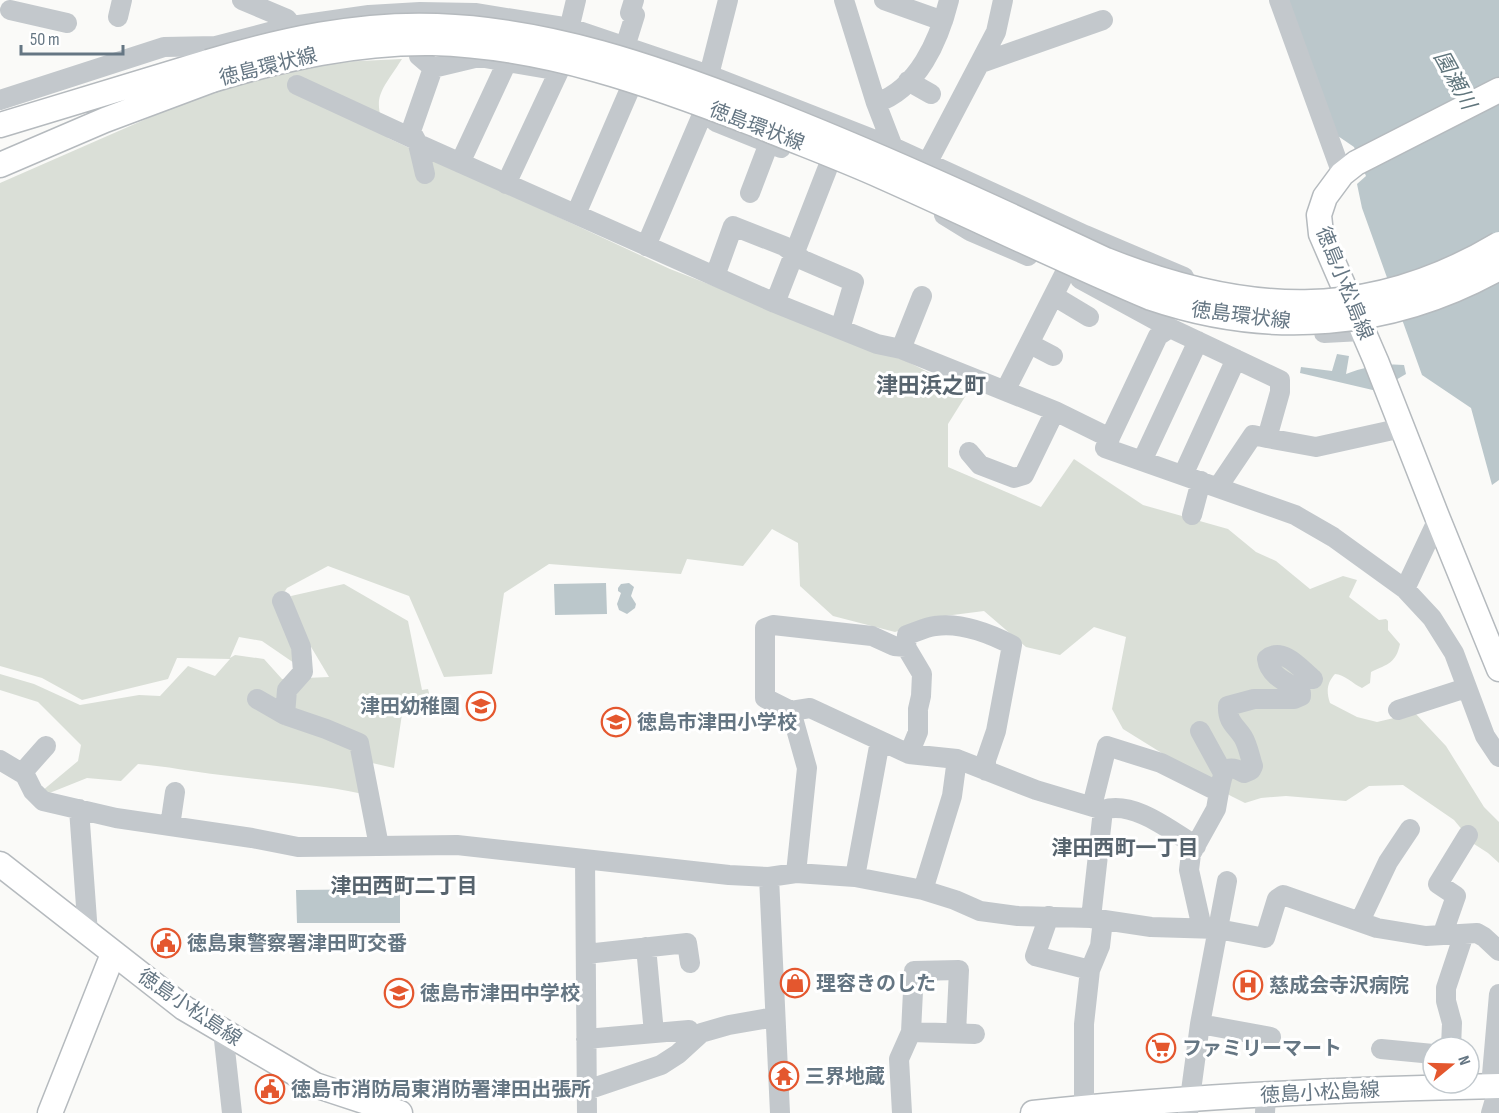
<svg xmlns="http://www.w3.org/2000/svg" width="1499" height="1113" viewBox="0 0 1499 1113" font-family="'Sofia Sans Condensed','Noto Sans JP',sans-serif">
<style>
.green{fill:#dadfd7}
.water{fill:#bbc7cb}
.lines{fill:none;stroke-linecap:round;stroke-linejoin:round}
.major-casing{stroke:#b5babe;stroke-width:27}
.minor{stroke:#c3c8cc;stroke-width:20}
.major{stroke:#fff;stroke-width:24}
.major-bridge-casing{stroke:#b5babe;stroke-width:27;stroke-linecap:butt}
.major-bridge{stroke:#fff;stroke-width:24}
.labels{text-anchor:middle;stroke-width:6;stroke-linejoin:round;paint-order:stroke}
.street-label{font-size:20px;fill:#657683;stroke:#fff}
.poi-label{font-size:20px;font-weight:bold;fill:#657683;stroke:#fff;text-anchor:start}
.water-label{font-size:21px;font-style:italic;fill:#60757c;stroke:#fff}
.neighbourhood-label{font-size:21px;font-weight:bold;fill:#57646e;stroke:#fff}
.quarter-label{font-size:22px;font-weight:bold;fill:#57646e;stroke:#fff}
</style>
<rect width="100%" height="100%" fill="#fafaf8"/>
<path class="green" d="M402 59C379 95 371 96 388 138L670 269 906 361 968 392 948 424V467L1041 507 1074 459 1143 505 1228 529 1256 552 1276 561 1310 589 1343 576 1357 580 1349 597 1379 620 1386 619 1388 621V630L1400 644C1396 663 1388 664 1371 672L1370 683 1362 688C1353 684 1344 674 1335 674 1327 683 1326 691 1330 703L1357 717 1377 722 1415 713 1446 746 1484 807 1499 822V863L1488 853 1474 844 1454 820 1403 785 1369 786 1346 801 1286 796 1261 798 1245 803 1231 796 1123 729 1112 709 1126 637 1094 627 1060 655 1026 647 984 611 937 617 895 632 833 616 800 586 798 543 772 529 743 566 687 559 681 574 549 564 504 593 492 674 444 677 409 596 328 566 287 588 277 603 308 645 312 658 297 665 262 641 239 637 230 658 235 655 264 659 282 679 329 677 295 620 291 596 344 584 408 621 422 690 428 689 433 709 402 714 394 768 359 760 363 794C316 784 268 781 221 775 193 772 166 766 138 764L121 781 87 778 47 794 42 791 78 761 81 745 38 702 0 690V674L34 684 80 705 139 695 160 696 188 666 215 676 230 659 177 658 168 679 82 700 42 678 0 666V183L210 91 318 63Z"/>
<path class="water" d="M1287 0H1499V480L1492 485 1471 408 1422 375 1362 208 1357 184 1366 176 1354 147 1335 134Z
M1337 354 1349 356 1346 374C1364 367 1384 363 1404 365L1406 374 1377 391 1300 373 1301 367 1332 371Z
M606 583 607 614 555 615 554 584Z
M629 583 634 587 631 596 636 604 635 608 627 614 619 610 617 604 621 593 618 591V588L621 584Z
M400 889V923H297L296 890Z"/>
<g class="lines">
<g class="major-casing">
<path id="major" d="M1499 90 1356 163 1342 174 1325 197 1319 215 1321 234 1376 361 1438 519 1499 669
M0 125 208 62
M0 165 105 120 212 80
M0 864 184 1008 315 1085 400 1113
M50 1113 113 954
M1033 1113C1188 1096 1343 1089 1499 1086"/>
</g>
<path class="minor" d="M242 0 287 19 292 26
M844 0 876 103 893 147
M884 0 943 21
M1279 0 1342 174
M10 10 67 23
M118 17 122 0
M419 29V56L433 68 479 57 548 69
M625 47 635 15 630 13 634 0
M981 63 1103 20
M433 68 411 131 418 144 775 303 877 344 901 349 1055 411 1110 438
M709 75 728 0
M908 81 931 94
M297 85 416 140
M0 100 164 47 216 46 292 26 369 15 420 12 475 13 570 28 709 75 893 147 1085 235 1184 277
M876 103C918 89 939 40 949 0
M716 122 781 148
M418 144 425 174
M460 163 507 62 509 50
M921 175 996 32 1003 0
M506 184 559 71 576 0
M750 193 769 143
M576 214 639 68
M944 215 970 231 1028 256
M646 246 711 94
M715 276 733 226 784 246 803 260 854 282 840 329
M1080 279 1170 328
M1054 296 1089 317
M775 303 837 144
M1318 311 1322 313 1324 333 1362 331
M1030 344 1053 356
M901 349 922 296
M1005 391 1077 249
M1402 428 1316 447 1267 438 1280 392V380L1170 328 1158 336 1105 448 1295 515 1333 537 1405 589 1432 618 1454 653 1485 736 1499 757
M969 452 980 465 1014 478 1024 475 1055 411
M1142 461 1198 341
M1183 475 1236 359
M1218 487 1253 435 1267 438
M1192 515 1201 481
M1405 589 1438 519
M282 601 301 647 303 672 287 690 285 715 326 729 359 743 379 846
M906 647 907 635C916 632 926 627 935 626 961 622 989 633 1012 645L996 731 986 760V771
M257 699 285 715
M1398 710 1466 688
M791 711 810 708 909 754 957 759 1036 790 1103 810 1091 918
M1200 731 1223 773
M0 760 25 775 33 791 43 801 116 818 252 838 298 847 457 845 729 875 769 877 796 873 855 877 923 890 955 900 980 911 1018 916 1091 918 1151 927 1218 929 1265 938 1277 899 1283 895 1377 928 1426 936 1477 933 1484 937 1499 951
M22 773 46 746
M1219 792C1223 775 1223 761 1244 773L1251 770 1253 766C1250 757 1248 745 1243 737 1236 726 1227 722 1228 706L1254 699H1294L1301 696V693L1298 689C1286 682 1269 675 1267 659 1283 646 1301 669 1313 679
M1092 806 1107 746 1161 763 1219 792 1216 809 1191 854 1189 870 1202 928
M79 809 88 934
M1103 810C1134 800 1171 831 1196 846
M170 826 175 792
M585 859 587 1113
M796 873 807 768 791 711 765 698V628L773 625 872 636 894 646 906 647 922 674 921 696 918 709V732L909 754
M769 877 780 1113
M855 877 880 741
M923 890 952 796 957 759
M1049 916 1035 956 1090 970
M1360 921 1388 862 1410 829
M1443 933 1456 896 1438 884 1468 835
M646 947 654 1033
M586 954 687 943 690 963
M1200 1024 1271 1037
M223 1031 232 1113
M911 1032 975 1034
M586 1039 689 1030
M1451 1047 1452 1023 1446 1001V988L1464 934
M1381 1049 1433 1054
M1491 1086 1499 994
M587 1090 661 1065 678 1054 701 1033 729 1025 775 1017
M1084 1107V1024L1090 970 1100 946 1103 920
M902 1113 899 1059 911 1032 914 971 959 970 956 1033
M1188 1113 1200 1024 1227 881
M1265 1113 1266 1095
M1491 1113 1499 1086"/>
<use href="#major" class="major"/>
<g class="major-bridge-casing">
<path id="major-bridge" d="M208 62C282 40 358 23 437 26 549 30 655 67 758 107 876 153 991 206 1106 260 1245 315 1367 323 1499 244
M212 80C284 58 357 42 432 43 545 46 651 84 754 124 797 142 841 158 883 177 973 217 1061 260 1151 298 1269 338 1390 329 1499 268"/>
</g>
<use href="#major-bridge" class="major-bridge"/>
</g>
<defs>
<g id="school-ring" transform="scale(1.5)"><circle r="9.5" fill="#fff" stroke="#e4572e" stroke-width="1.5"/><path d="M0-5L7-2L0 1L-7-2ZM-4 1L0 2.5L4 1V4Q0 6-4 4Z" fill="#e4572e"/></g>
<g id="civic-ring" transform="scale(1.5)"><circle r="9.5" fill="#fff" stroke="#e4572e" stroke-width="1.5"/><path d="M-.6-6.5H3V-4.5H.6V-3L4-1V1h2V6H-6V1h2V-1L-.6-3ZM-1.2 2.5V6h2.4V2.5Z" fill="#e4572e"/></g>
<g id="shop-ring" transform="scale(1.5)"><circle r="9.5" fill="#fff" stroke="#e4572e" stroke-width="1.5"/><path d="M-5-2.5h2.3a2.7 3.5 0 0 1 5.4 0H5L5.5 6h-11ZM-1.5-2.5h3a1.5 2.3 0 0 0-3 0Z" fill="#e4572e"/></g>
<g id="hospital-ring" transform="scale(1.5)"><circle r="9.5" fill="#fff" stroke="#e4572e" stroke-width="1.5"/><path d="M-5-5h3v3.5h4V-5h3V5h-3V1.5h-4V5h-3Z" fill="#e4572e"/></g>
<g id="supermarket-ring" transform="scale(1.5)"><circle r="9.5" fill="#fff" stroke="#e4572e" stroke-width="1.5"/><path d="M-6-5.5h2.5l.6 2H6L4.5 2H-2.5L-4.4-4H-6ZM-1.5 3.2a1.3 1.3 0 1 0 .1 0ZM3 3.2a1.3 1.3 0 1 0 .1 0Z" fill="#e4572e"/></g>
<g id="temple-ring" transform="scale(1.5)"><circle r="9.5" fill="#fff" stroke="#e4572e" stroke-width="1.5"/><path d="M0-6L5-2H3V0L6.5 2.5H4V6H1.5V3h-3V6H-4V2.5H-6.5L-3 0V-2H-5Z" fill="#e4572e"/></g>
</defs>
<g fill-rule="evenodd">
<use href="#school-ring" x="481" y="706"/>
<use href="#school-ring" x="616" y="722"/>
<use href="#civic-ring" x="166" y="943"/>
<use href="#shop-ring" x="795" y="983"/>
<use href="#hospital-ring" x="1248" y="985"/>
<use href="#school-ring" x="399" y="993"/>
<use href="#supermarket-ring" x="1161" y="1048"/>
<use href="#temple-ring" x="784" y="1076"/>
<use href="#civic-ring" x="270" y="1089"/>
</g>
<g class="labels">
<g class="street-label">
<text transform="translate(268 66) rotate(-14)" y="7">徳島環状線</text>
<text transform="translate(757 126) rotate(21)" y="7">徳島環状線</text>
<text transform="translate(1345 283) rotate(68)" y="7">徳島小松島線</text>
<text transform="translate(1241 315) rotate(7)" y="7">徳島環状線</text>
<text transform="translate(190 1007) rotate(34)" y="7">徳島小松島線</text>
<text transform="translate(1320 1092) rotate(-3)" y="7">徳島小松島線</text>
</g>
<g class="poi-label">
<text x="460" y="713" text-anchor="end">津田幼稚園</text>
<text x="637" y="729">徳島市津田小学校</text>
<text x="187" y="950">徳島東警察署津田町交番</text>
<text x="816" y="990">理容きのした</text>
<text x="1269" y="992">慈成会寺沢病院</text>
<text x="420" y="1000">徳島市津田中学校</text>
<text x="1182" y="1055">ファミリーマート</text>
<text x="805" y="1083">三界地蔵</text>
<text x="291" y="1096">徳島市消防局東消防署津田出張所</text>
</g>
<g class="water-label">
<text transform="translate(1455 80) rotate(61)" y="7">園瀬川</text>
</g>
<g class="neighbourhood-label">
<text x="1125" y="855">津田西町一丁目</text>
<text x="404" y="893">津田西町二丁目</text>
</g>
<g class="quarter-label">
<text x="931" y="393">津田浜之町</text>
</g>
</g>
<g transform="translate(1451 1065) rotate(71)"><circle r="28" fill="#ffffff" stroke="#c1c8cd" stroke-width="1.5"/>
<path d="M0-4.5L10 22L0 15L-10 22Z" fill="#e4572e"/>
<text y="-9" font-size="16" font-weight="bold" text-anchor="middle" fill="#657683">N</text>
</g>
<path d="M21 45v9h102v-9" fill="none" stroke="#657683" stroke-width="3"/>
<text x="30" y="45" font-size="18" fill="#657683" stroke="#ffffff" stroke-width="4.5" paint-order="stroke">50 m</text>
</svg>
